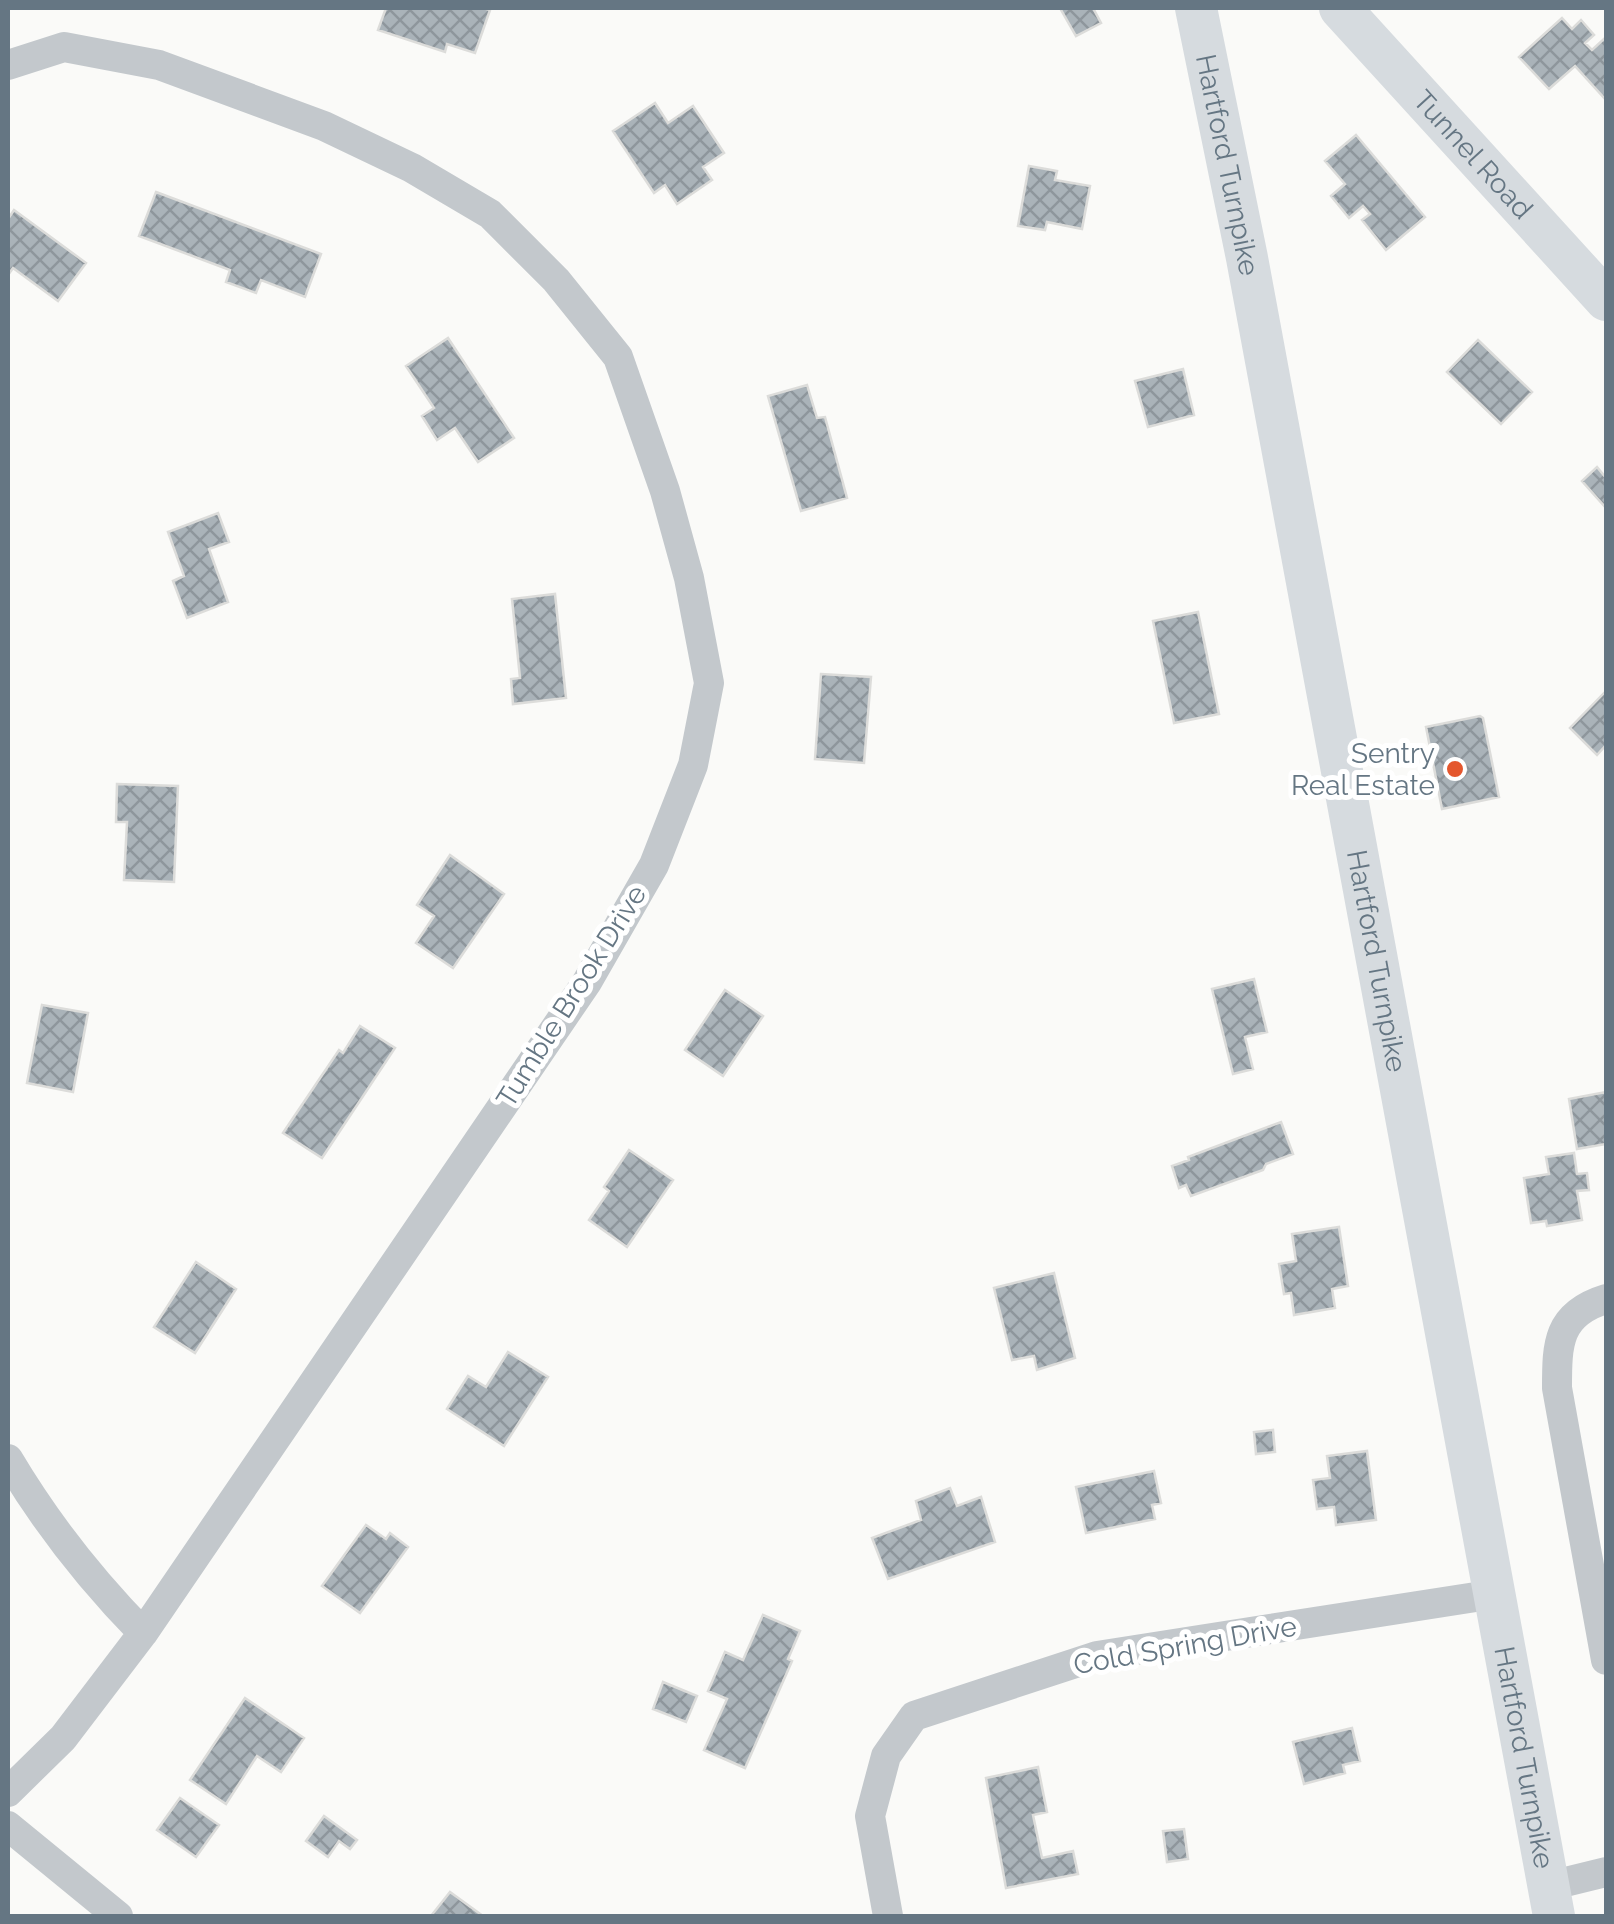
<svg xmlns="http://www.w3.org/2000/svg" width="1614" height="1924" viewBox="0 0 1614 1924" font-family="Raleway,sans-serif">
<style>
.building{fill:url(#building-cross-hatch);stroke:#dcdcda;stroke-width:2.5}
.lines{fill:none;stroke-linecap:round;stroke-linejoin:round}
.street{stroke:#c3c8cc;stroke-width:30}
.secondary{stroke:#d6dbdf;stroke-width:42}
.poi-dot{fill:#e4572e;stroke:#fff;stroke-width:4}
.labels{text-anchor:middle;stroke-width:10;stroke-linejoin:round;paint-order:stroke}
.street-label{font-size:28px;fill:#657683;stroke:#fff}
.poi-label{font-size:28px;fill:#657683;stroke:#fff;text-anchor:end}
</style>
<defs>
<pattern id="building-cross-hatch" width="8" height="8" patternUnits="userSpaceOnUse" patternTransform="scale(2.5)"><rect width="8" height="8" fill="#aab3b9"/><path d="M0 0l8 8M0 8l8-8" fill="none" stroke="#8e969c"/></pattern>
</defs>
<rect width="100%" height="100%" fill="#fafaf8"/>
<path class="building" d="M386 8H483L490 10 475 53 447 44 445 52 378 30Z
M1060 8H1093L1101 23 1076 36Z
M1562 18 1572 29 1581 20 1594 35 1585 43 1592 50 1606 37V100L1575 66 1549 89 1519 57Z
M655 103 668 123 693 106 724 153 703 167 712 180 677 204 665 185 654 193 613 131Z
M1356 135 1425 217 1386 250 1362 220 1370 214 1363 206 1349 218 1331 196 1345 184 1325 161Z
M1029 166 1057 171 1055 180 1090 186 1082 229 1047 222 1045 230 1018 226Z
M156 192 321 254 305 297 261 280 256 293 226 282 230 270 139 236Z
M14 210 86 263 58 301 13 268 8 275V219Z
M448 338 514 438 478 462 455 428 437 440 422 416 434 408 406 366Z
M1478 340 1532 392 1501 424 1447 372Z
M1183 369 1194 415 1148 427 1135 381Z
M807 385 817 418 825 417 847 498 801 511 768 396Z
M1597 467 1606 478V508L1582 481Z
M218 513 229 542 209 549 228 602 187 618 173 581 184 576 168 532Z
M555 594 566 698 513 704 511 679 520 678 512 599Z
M1198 612 1219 714 1174 723 1153 621Z
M821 674 871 677 864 763 815 759Z
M1606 691V745L1597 755 1570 728Z
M1480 716 1483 718 1499 797 1442 809 1426 727Z
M117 784 178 786 174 882 124 880 127 822H116Z
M450 855 504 894 453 968 416 943 434 916 417 905Z
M1254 979 1267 1032 1245 1037 1253 1069 1233 1074 1212 989Z
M725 990 763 1016 723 1076 685 1050Z
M42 1005 88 1013 73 1092 27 1083Z
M360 1026 395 1048 322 1158 283 1133 339 1050 343 1053Z
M1606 1092V1144L1577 1149 1569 1099Z
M1281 1122 1293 1154 1266 1164 1263 1170 1191 1196 1186 1185 1179 1188 1172 1166 1189 1160 1188 1157Z
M629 1150 673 1180 627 1247 589 1220 609 1191 604 1187Z
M1574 1153 1577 1174 1587 1173 1589 1190 1577 1191 1582 1220 1547 1226 1546 1221 1531 1223 1524 1178 1549 1174 1546 1157Z
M1339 1227 1348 1286 1332 1289 1335 1308 1294 1315 1291 1293 1284 1294 1279 1264 1296 1261 1292 1234Z
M196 1262 236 1289 195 1353 154 1327Z
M1054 1273 1075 1358 1037 1370 1034 1356 1012 1360 994 1288Z
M508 1352 548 1377 504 1446 447 1409 468 1376 486 1387Z
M1273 1430 1275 1452 1256 1454 1254 1432Z
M1367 1451 1376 1520 1336 1525 1334 1507 1317 1509 1313 1480 1330 1478 1327 1456Z
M1154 1471 1161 1503 1152 1505 1155 1519 1086 1533 1076 1487Z
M950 1488 957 1506 981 1497 995 1542 888 1579 872 1538 921 1520 916 1501Z
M366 1525 386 1539 390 1533 408 1547 360 1613 322 1586Z
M763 1615 800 1631 788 1659 792 1661 745 1768 704 1750 727 1699 708 1691 725 1652 743 1660Z
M663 1682 697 1696 686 1722 653 1709Z
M245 1698 304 1738 281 1772 257 1756 226 1804 190 1780Z
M1352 1728 1360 1761 1343 1765 1345 1773 1304 1784 1293 1742Z
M1038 1767 1047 1812 1033 1815 1042 1858 1073 1851 1078 1874 1006 1888 986 1778Z
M180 1798 219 1825 196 1857 157 1830Z
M324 1816 357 1840 350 1849 339 1841 328 1857 306 1841Z
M1184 1829 1188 1859 1167 1862 1163 1831Z
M450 1892 483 1916H431Z"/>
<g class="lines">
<path class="street" d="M8 65 64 47 159 65 324 126 412 168 490 214 556 280 618 357 665 491 689 578 709 683 693 765 654 865 587 982 143 1633 63 1738 8 1792
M1606 1299C1557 1314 1557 1344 1557 1388L1606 1660
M8 1459C46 1523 91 1580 143 1633
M8 1826 118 1916
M1549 1886 1606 1872
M888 1916 870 1816 886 1756 914 1716 1097 1656 1495 1594"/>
<g class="secondary">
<path id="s1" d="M1196 8 1247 258 1554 1916"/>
<path id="s2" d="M1340 8 1606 300"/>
</g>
</g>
<circle class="poi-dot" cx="1455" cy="769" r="10"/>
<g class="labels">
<g class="street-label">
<text dy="10" stroke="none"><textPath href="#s2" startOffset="198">Tunnel Road</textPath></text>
<text dy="10" stroke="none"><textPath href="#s1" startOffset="160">Hartford Turnpike</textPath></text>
<text dy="10" stroke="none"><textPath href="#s1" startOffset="970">Hartford Turnpike</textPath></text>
<text transform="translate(571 996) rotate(-58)" y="10">Tumble Brook Drive</text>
<text transform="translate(1185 1645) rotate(-10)" y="10">Cold Spring Drive</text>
<text dy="10" stroke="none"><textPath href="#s1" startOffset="1780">Hartford Turnpike</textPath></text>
</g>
<g class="poi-label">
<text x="1435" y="763">Sentry<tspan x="1435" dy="32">Real Estate</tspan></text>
</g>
</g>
<rect width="1614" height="1924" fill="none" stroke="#657683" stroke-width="20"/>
</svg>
